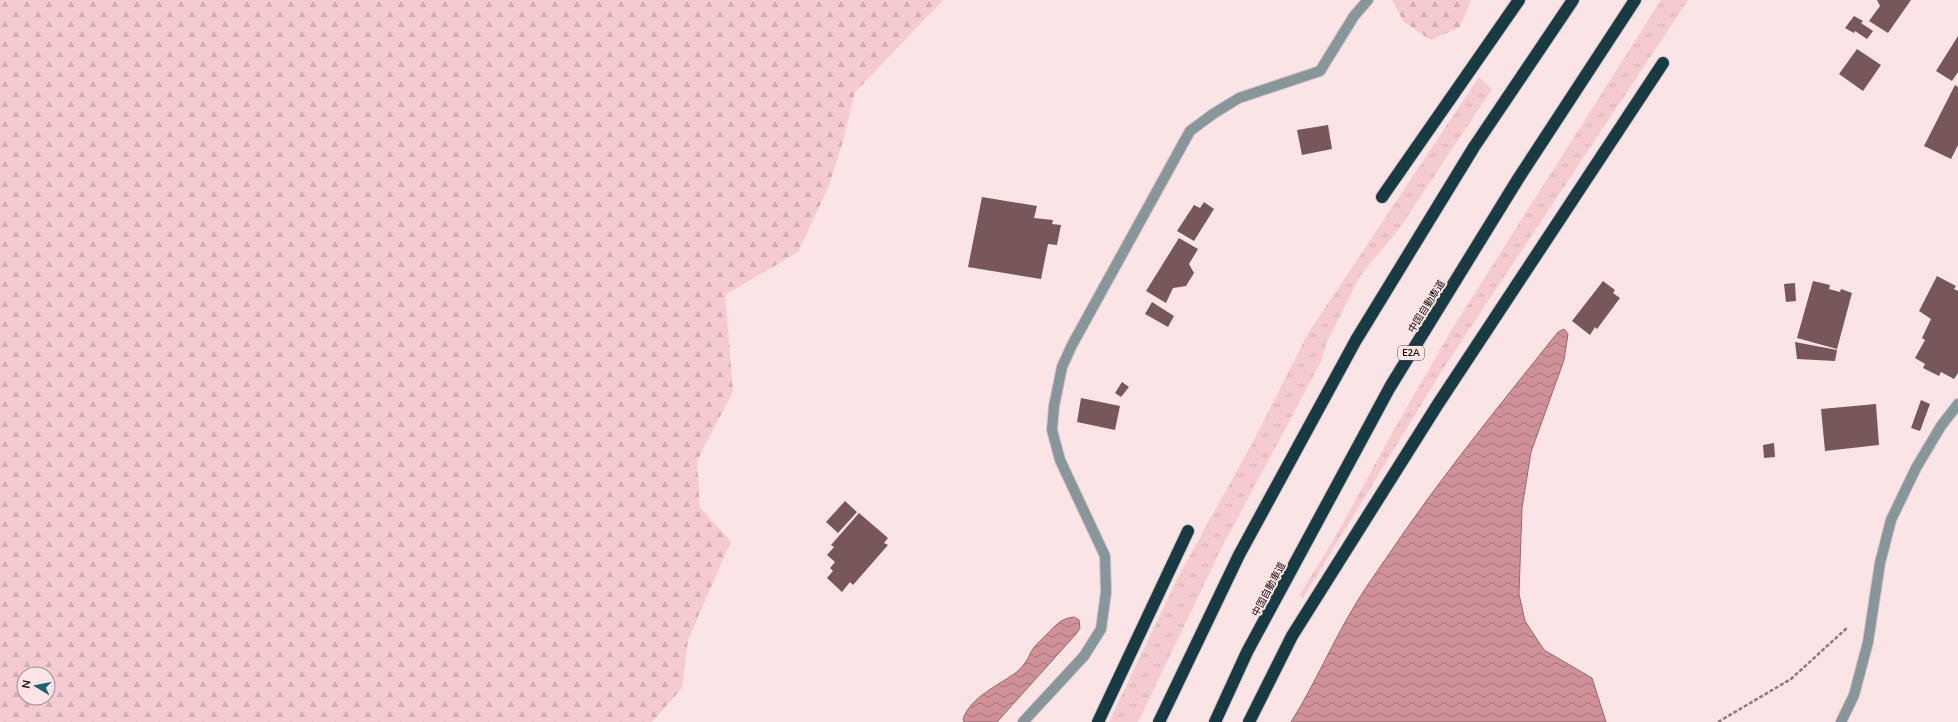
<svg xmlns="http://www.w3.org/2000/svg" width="1958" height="722" viewBox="0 0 1958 722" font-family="Mulish,'Noto Sans JP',sans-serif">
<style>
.grass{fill:url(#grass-tufts)}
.forest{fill:url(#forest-firs);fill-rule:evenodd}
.water{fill:url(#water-waves);stroke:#98686d}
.building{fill:#77575a}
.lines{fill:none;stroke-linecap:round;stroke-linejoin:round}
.street-casing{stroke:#d6c1c2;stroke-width:12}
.highway-casing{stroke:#d6c1c2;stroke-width:14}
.path{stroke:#8d7b7c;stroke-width:2.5;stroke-dasharray:4 2;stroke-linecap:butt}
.street{stroke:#87969b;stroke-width:10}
.highway{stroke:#183b43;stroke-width:12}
.labels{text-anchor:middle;stroke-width:4;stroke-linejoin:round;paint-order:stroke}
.shield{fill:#fbe4e5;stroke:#5b4b4d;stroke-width:1}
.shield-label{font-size:9px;font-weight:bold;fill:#160a0c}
.street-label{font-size:10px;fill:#160a0c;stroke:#fbe4e5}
</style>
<defs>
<pattern id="grass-tufts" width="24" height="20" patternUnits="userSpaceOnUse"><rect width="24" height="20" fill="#f5cbcf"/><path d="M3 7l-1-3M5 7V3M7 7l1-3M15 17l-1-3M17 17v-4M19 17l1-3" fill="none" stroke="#d1adb1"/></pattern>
<pattern id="forest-firs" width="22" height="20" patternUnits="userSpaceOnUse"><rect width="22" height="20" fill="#f5cbcf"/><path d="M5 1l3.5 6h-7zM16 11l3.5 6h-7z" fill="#d1adb1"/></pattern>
<pattern id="water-waves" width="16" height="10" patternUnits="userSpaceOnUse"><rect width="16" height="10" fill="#cf9097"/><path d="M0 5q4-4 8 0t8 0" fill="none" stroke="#a7747a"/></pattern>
</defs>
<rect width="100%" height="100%" fill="#fbe4e5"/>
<path class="grass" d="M1661 0H1688L1443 369 1303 598 1299 596 1337 534 1391 435 1452 329Z
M1479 77 1492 89 1399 229 1360 276 1326 344 1322 360 1222 547 1138 722H1109L1179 575 1253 442 1307 335Z"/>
<path class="forest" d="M0 0H943L855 92 843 141 828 188 798 252 725 295 733 391 697 461 700 508 731 541 688 640 682 688 652 722H0ZM24 674H48V698H24Z
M1392 0H1471L1460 27 1431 40 1404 22Z"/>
<path class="water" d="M1564 329 1568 334 1564 360 1531 452 1522 508 1519 594 1525 621 1544 650 1592 678 1606 722H1291C1315 684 1332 643 1355 605 1365 588 1376 573 1387 557 1440 478 1499 406 1558 332Z
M1074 617 1079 620 1080 628 1076 634 997 722H964L963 719C971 696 1000 685 1018 671 1024 665 1027 661 1030 654 1033 647 1041 640 1046 635 1055 626 1061 618 1074 617Z"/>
<path class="building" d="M1877 0H1911L1888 33 1869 21 1880 6Z
M1854 16 1863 21 1861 23 1873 31 1867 39 1855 31 1854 33 1845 28Z
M1958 36V72L1952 81 1936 71Z
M1857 49 1881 65 1863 91 1839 74Z
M1955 85 1958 87V145L1951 159 1924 146Z
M1328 125 1332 149 1302 155 1297 130Z
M982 197 1037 206 1034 218 1053 220 1052 224 1061 225 1057 245 1048 244 1041 279 968 267Z
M1204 202 1214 209 1194 241 1177 231 1194 205 1200 208Z
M1179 238 1198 249 1189 264 1194 273 1186 286 1173 288 1166 303 1146 291Z
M1937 276 1956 286 1954 289 1958 291V373L1954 379 1941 372 1939 376 1923 368 1925 364 1915 358 1925 340 1922 338 1931 319 1919 311Z
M1603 281 1615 290 1613 293 1620 298 1597 329 1595 327 1590 335 1572 321Z
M1813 281 1830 285 1829 289 1840 292 1841 289 1852 293 1837 349 1797 338Z
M1795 283 1796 301 1786 302 1784 284Z
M1152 302 1174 316 1168 327 1145 314Z
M1795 342 1837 350 1835 361 1797 359Z
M1122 382 1129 387 1121 397 1115 393Z
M1081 398 1120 406 1115 430 1077 422Z
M1921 400 1930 404 1920 431 1911 428Z
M1876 404 1879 445 1825 451 1821 409Z
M1774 443 1775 457 1764 458 1763 445Z
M845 501 857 512 838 533 826 522Z
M859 513 888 538 884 543 888 545 853 585 850 582 842 592 827 578 833 571 830 568 835 562 827 555 834 547 831 545Z"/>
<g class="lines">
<g class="street-casing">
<path id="street" d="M1023 722 1084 656 1101 629 1106 592 1105 556 1060 460 1052 430 1054 406 1062 367 1072 345 1190 131 1213 114 1239 98 1320 71 1354 16 1368 0
M1841 722 1854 695 1868 642 1880 563 1891 520 1916 468 1941 426 1958 404"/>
</g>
<g class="highway-casing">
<path id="highway" d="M1382 197 1519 0
M1098 722 1188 531
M1159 722 1239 555 1356 340 1474 147 1573 0
M1215 722 1247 652 1390 387 1518 179 1635 0
M1249 722 1292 636 1438 404 1663 63"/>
</g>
<path class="path" d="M1718 722 1791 679 1848 627"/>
<use href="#street" class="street"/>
<use href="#highway" class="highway"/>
</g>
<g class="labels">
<rect class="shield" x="1398" y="346" width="26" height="14" rx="3"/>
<g class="shield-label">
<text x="1411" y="356">E2A</text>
</g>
<g class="street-label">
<text transform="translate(1426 306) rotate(-58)" y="4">中国自動車道</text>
<text transform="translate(1268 589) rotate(-62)" y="4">中国自動車道</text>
</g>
</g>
<g transform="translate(36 686) rotate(280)"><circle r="19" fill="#fbe4e5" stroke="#9f8d8e"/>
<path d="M0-3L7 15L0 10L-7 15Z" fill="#1a6271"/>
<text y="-6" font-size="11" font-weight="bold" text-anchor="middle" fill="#160a0c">N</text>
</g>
</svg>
